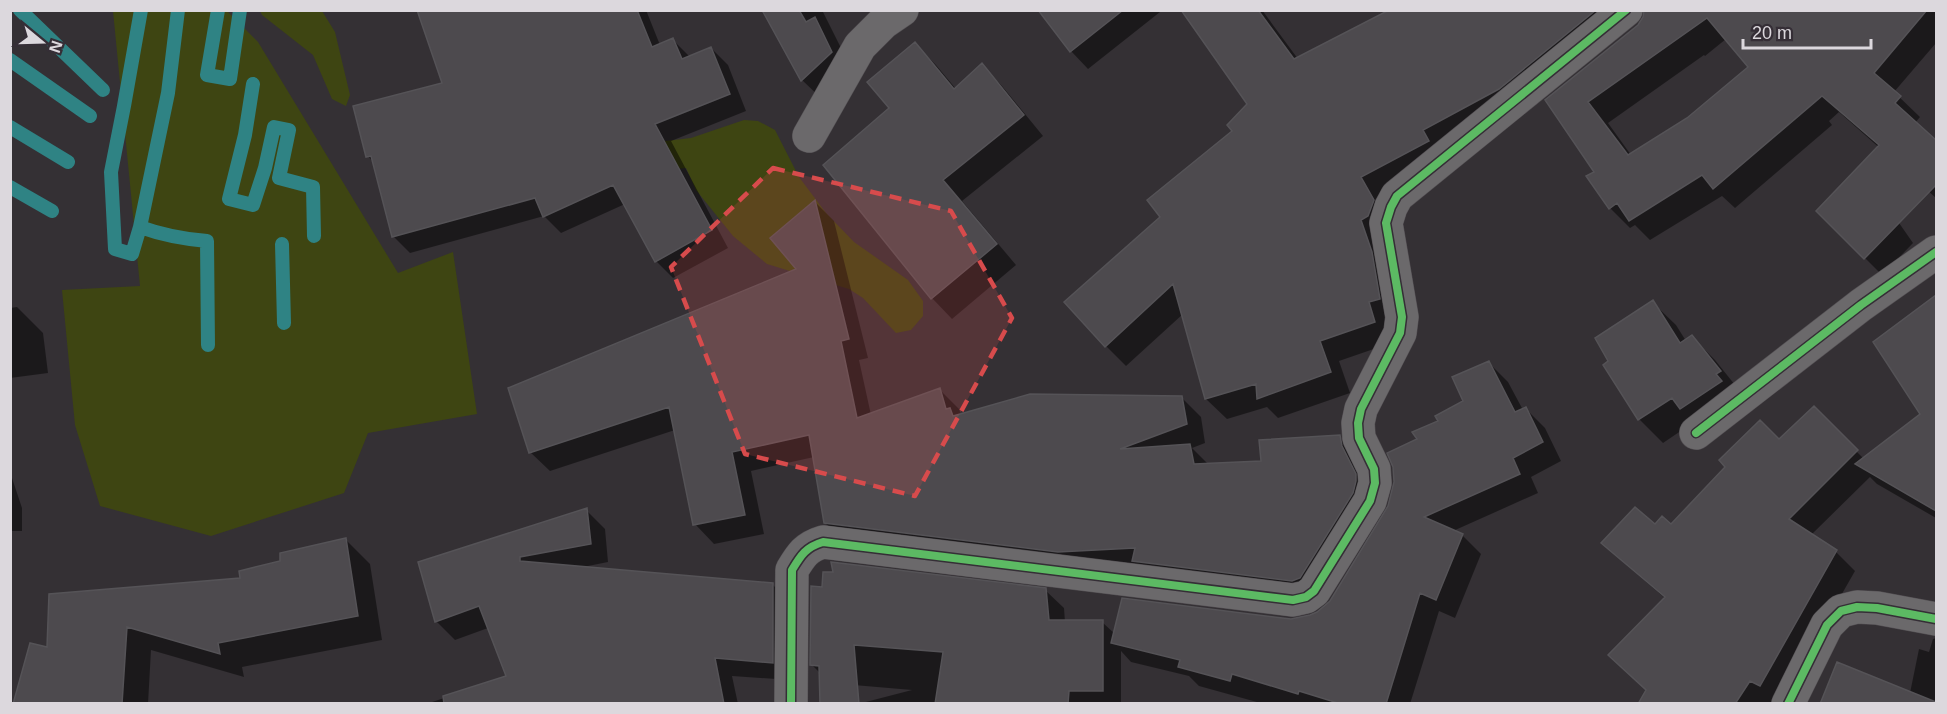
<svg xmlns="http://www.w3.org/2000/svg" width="1947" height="714" viewBox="0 0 1947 714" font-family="Arial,sans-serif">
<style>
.green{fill:#3e4512}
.shadow{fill:#0007;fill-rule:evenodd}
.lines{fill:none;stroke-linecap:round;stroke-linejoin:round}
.stream{stroke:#2f8384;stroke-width:14}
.building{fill:#4d4a4e;stroke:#555357;stroke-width:1.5;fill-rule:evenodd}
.street-casing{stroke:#524e52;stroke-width:34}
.street{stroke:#6b696b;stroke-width:33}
.cycleway-casing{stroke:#352e36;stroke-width:11}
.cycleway{stroke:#5cba63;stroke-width:8}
.marked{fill:#d74b4c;fill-opacity:0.2;stroke:#d74b4c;stroke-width:4.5;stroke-dasharray:12 8;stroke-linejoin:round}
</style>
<rect width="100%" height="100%" fill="#343034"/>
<path class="green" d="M113 11H227L258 42 398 273 453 252 477 414 368 433 344 493 211 536 100 506 75 425 62 290 140 286Z
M260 11H322L335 32 350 95 346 106 332 99 313 55 262 15Z
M744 120 758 121 775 130 799 177 826 213 854 242 908 280 923 301V316L911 330 896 333 863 298 849 289 767 264 733 236 696 190 686 168 644 172 648 143 691 138Z"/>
<path class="shadow" d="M419 10H646L660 45 673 40 690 57 711 48 728 65 746 111 671 141 728 248 673 278 656 261 625 204 561 233 544 216 410 253 393 236 374 163 368 156 444 84Z
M764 10H822L855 76 826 103 802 80Z
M1039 10H1159L1160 12 1088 69 1071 51Z
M1183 10H1262L1298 59 1393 10H1936V43L1894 92 1920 117 1915 123 1936 142V198L1839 112 1829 121 1832 125 1735 208 1722 196 1650 240 1635 225 1630 228 1610 208 1588 177 1596 172 1547 100 1639 26 1645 18V11L1635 15 1381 198 1394 342 1339 361 1350 393 1278 418 1267 407 1227 419 1206 399 1183 314 1126 366 1106 346 1162 217 1234 131 1249 104ZM1726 39 1750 67 1688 120 1631 155 1608 123 1704 55 1705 56Z
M915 44 936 65 956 89 982 65 1002 86 1043 136 962 201 1016 265 952 319 932 298 825 165 891 108Z
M1874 187 1913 243 1882 275 1818 211Z
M815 202 834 221 868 358 859 360 871 415 940 390 959 409 961 415 1181 397 1201 417 1205 443 1192 448 1208 464 1262 462 1339 437 1359 457 1374 495 1312 600 845 542 825 523 814 457 751 471 764 534 714 544 695 524 675 430 550 471 530 452 798 270Z
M1936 297V518L1877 484 1870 477 1811 535 1836 552 1855 571 1779 704H1661L1666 599 1623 562 1603 543 1655 526H1671L1779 441 1813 408 1864 459 1922 414 1875 342Z
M1652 302 1676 325 1686 341 1692 337 1715 360 1743 395 1694 422 1663 443 1639 419 1605 365 1610 361Z
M17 307 43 333 48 373 10 378V308Z
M1489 363 1508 382 1523 410 1526 409 1545 428 1561 461 1531 477 1538 493 1453 531 1462 535 1481 554 1455 618 1439 611 1410 704H1264L1199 686 1189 676 1131 662 1121 651V704H858L912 690 830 683 812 665V588L1045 590 1064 608 1065 622H1102L1115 634 1291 620 1311 617 1331 602 1389 507 1419 440 1465 402Z
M10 472 22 508V531H10Z
M586 510 605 529 608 562 583 567 772 584 791 603 790 680 732 676 738 704H426L508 677 488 628 455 640 436 621 420 563Z
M346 540 370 564 382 640 242 667 244 677 151 650 148 704H15L49 649Z
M1936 638V704H1822L1910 693 1919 649 1929 652 1933 639Z"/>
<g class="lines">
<path class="stream" d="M20 10 103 90
M218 10 207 75 230 79 240 10
M10 60 90 116
M253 84 245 135 229 199 253 205 265 168 274 127 289 130 279 178 313 187 314 236
M124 106 111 172 115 249 132 254 140 227 168 93 178 10
M124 106 141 10
M10 127 68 162
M10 187 52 211
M140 227C162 235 183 239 207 241L208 345
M282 244 284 323"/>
</g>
<path class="building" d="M417 10H637L652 47 673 38 682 59 711 47 730 94 655 124 712 230 655 262 613 185 543 217 535 198 392 237 371 156 366 157 353 106 442 83Z
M762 10H799L806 22 815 17 832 52 801 81Z
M1038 10H1123L1070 52Z
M1181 10H1258L1294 59 1389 10H1596L1499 89 1423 130 1429 141 1361 177 1374 200 1368 216 1361 220 1372 252 1380 299 1369 302 1375 322 1320 341 1331 372 1257 399 1256 384 1205 399 1173 284 1105 347 1064 302 1160 217 1147 200 1232 131 1227 125 1247 104Z
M1644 10H1927L1874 73 1901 96 1895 103 1936 140V185L1864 259 1816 211 1879 145 1822 96 1713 189 1702 175 1629 221 1617 203 1609 209 1586 176 1594 172 1545 100 1638 25 1643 17ZM1707 18 1748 67 1687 118 1628 155 1588 102Z
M915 42 954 89 982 63 1024 115 943 180 997 244 931 299 823 165 889 108 867 82Z
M815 200 849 339 841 341 857 418 940 388 946 409 950 408 953 416 1030 394 1182 396 1187 424 1120 449 1190 444 1194 464 1261 461 1259 440 1340 435 1342 446 1356 474V481L1353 493 1300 578 1292 581 1132 561 1135 548 1058 552 824 523 809 435 732 452 745 515 693 525 669 407 529 453 508 388 796 269 770 238Z
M1936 295V511L1855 464 1920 414 1873 342Z
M1653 300 1680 343 1692 335 1721 371 1716 374 1722 381 1680 409 1672 398 1638 420 1603 365 1608 361 1595 338Z
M1489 361 1515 412 1526 407 1543 442 1513 458 1520 474 1424 517 1463 534 1436 600 1420 593 1386 704H1341L1299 691 1298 694 1232 674 1230 681 1178 667 1180 660 1111 643 1122 598 1291 619 1310 615 1317 612 1330 601 1388 506 1394 482 1393 467 1387 453 1417 439 1412 432 1438 421 1435 416 1463 401 1452 377Z
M1814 406 1858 450 1789 519 1837 550 1760 686 1750 681 1735 704H1638L1646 690 1608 655 1665 597 1601 543 1635 507 1655 524 1662 516 1671 524 1725 467 1719 460 1760 420 1779 439Z
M587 508 591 544 520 557V561L773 583V663L715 658 724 704H444L443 696 506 676 479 606 435 622 418 562Z
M346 538 358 616 218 643 220 654 127 627 122 704H13L30 643 47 647 49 594 240 578 239 571 280 561V553Z
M831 562 1046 588 1049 620H1103V691H1069L1068 704H935L943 652 854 645 859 704H820L819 666 810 665 811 586 822 587 823 572H833Z
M1837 662 1936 702V704H1820Z"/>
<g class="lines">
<g class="street-casing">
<path id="street" d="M809 136 860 46 883 23 902 10
M1696 433 1861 305 1936 252
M791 704 792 570C801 555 806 547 823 542L1293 600 1306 597 1314 591 1370 501 1375 483 1374 469 1359 438 1358 423 1361 409 1400 333 1402 317 1386 223 1391 207 1397 196 1626 10
M1788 704 1827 625 1841 611 1857 607 1877 608 1936 619"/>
</g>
<use href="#street" class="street"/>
<g class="cycleway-casing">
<path id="cycleway" d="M1696 433 1861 305 1936 252
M791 704 792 570C801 555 806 547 823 542L1293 600 1306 597 1314 591 1370 501 1375 483 1374 469 1359 438 1358 423 1361 409 1400 333 1402 317 1386 223 1391 207 1397 196 1626 10
M1788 704 1827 625 1841 611 1857 607 1877 608 1936 619"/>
</g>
<use href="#cycleway" class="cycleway"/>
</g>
<path class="marked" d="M773 168 951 211 1012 318 915 496 745 454 671 267Z"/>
<rect width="1947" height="714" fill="none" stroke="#dcd8dd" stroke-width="24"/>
<g transform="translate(42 42) rotate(109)" stroke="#352e36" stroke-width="4.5" paint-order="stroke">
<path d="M0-4.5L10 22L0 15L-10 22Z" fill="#dcd8dd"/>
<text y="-9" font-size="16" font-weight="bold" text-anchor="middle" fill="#dcd8dd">N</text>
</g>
<path d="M1743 39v9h128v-9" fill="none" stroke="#dcd8dd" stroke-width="3"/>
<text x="1752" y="39" font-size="18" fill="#dcd8dd" stroke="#352e36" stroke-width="4.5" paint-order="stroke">20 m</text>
</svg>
